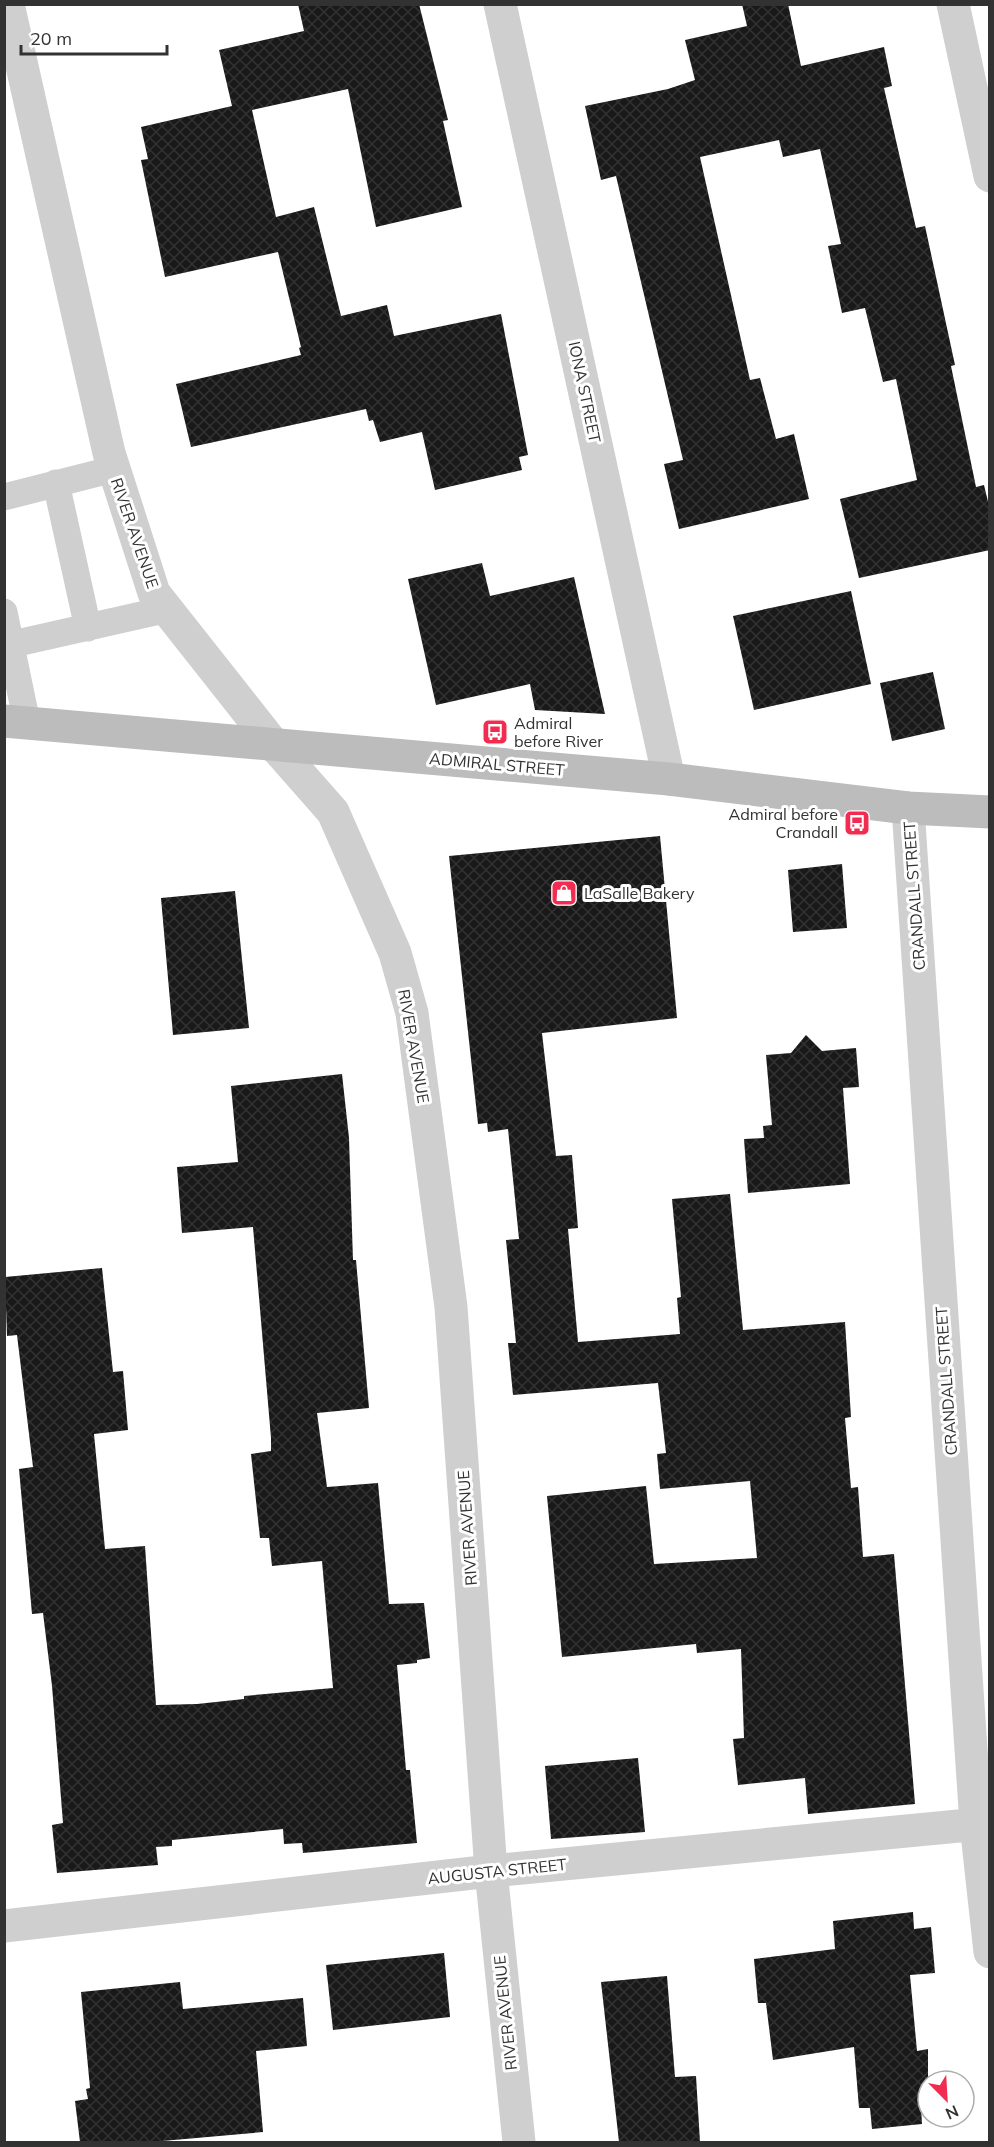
<svg xmlns="http://www.w3.org/2000/svg" width="994" height="2147" viewBox="0 0 994 2147" font-family="Mulish,sans-serif">
<style>
.building{fill:url(#building-cross-hatch)}
.lines{fill:none;stroke-linecap:round;stroke-linejoin:round}
.service{stroke:#cfcfcf;stroke-width:27}
.minor{stroke:#cfcfcf;stroke-width:33}
.tertiary{stroke:#cfcfcf;stroke-width:33}
.secondary{stroke:#bcbcbc;stroke-width:33}
.labels{text-anchor:middle;stroke-width:6;stroke-linejoin:round;paint-order:stroke}
.street-label{font-size:16px;fill:#323232;stroke:#fff}
.poi-label{font-size:16px;fill:#323232;stroke:#fff;text-anchor:start}
</style>
<defs>
<pattern id="building-cross-hatch" width="8" height="8" patternUnits="userSpaceOnUse" patternTransform="scale(1.5)"><rect width="8" height="8" fill="#191919"/><path d="M0 0l8 8M0 8l8-8" fill="none" stroke="#323232"/></pattern>
</defs>
<rect width="100%" height="100%" fill="#fff"/>
<path class="building" d="M298 4H419L448 120 443 121 462 207 376 227 348 89 252 110 276 217 314 207 341 316 387 305 394 336 501 314 528 455 519 457 522 470 435 490 422 432 380 442 373 420 369 421 366 409 191 447 176 384 301 355 299 348 301 347 278 252 165 277 141 160 148 159 141 127 232 106 219 50 304 31Z
M742 4H788L801 66 884 47 892 86 884 88 916 228 925 226 955 365 951 366 976 487 984 485 990 510V550L859 578 840 499 917 480 896 379 883 382 865 308 842 313 828 246 841 244 820 149 783 157 779 140 700 157 750 380 760 378 776 439 794 434 809 499 679 529 664 464 683 460 616 176 601 180 585 106 668 89 695 80 685 40 747 26Z
M482 563 490 596 574 577 605 714 535 710 530 684 436 705 408 579Z
M851 591 871 684 754 710 733 616Z
M933 672 945 729 892 741 880 683Z
M660 836 677 1018 542 1033 556 1156 572 1155 578 1228 568 1229 578 1342 680 1334 677 1298 681 1297 672 1199 730 1194 743 1330 845 1322 851 1417 845 1418 851 1488 858 1487 863 1557 894 1554 915 1804 808 1814 805 1778 738 1785 733 1739 744 1738 741 1649 697 1653 696 1644 562 1657 547 1496 646 1486 654 1564 757 1558 750 1481 660 1489 657 1454 666 1453 658 1383 513 1395 508 1343H516L506 1240 519 1239 508 1129 488 1132 487 1123 478 1124 449 856Z
M842 864 847 928 793 932 788 870Z
M235 891 249 1028 173 1035 161 898Z
M806 1035 822 1051 856 1048 859 1087 843 1088 850 1184 748 1193 744 1139 764 1138 763 1126 772 1125 766 1055 791 1053Z
M342 1074 349 1138 353 1260H356L369 1408 317 1413 327 1487 378 1483 389 1604 424 1603 430 1658 417 1660V1663L397 1665 406 1770H410L417 1843 303 1853 302 1843 284 1844 283 1829 172 1840V1846L156 1847 158 1865 57 1873 52 1825 63 1823 52 1686 43 1613 32 1614 19 1469 33 1467 17 1335 7 1336 5 1277 102 1268 113 1372 123 1371 128 1430 94 1434 105 1549 145 1546 156 1705 197 1704 244 1699V1696L333 1688 322 1561 272 1566 269 1538H260L251 1454 271 1451V1438L253 1227 182 1233 177 1167 238 1162 231 1086Z
M638 1758 645 1832 551 1839 545 1766Z
M913 1912 914 1929 931 1927 935 1973 910 1975 917 2051 928 2049V2105L921 2106 922 2124 872 2129 870 2108H859L854 2047 773 2060 766 2003H758L754 1959 835 1949 833 1921Z
M444 1953 450 2017 333 2030 326 1965Z
M667 1976 675 2077 696 2076 700 2142H619L601 1982Z
M180 1982 183 2009 303 1998 307 2046 256 2051 263 2132 151 2142H80L75 2101 88 2099 86 2089 90 2088 81 1992Z"/>
<g class="lines">
<path class="service" d="M56 483 88 628
M4 497 114 469
M4 612 27 723
M4 646 168 609"/>
<path class="minor" d="M500 4 669 779
M953 4 990 176
M908 808 976 1824 990 1952
M4 1926 491 1871 990 1823"/>
<path class="tertiary" d="M8 4 109 453 154 593 274 745 333 812 395 953 412 1013 451 1307 491 1871 519 2142"/>
<path class="secondary" d="M4 721 669 779 908 808 990 812"/>
</g>
<defs>
<g id="bus-square" transform="scale(1.35)"><rect x="-9" y="-9" width="18" height="18" rx="4" fill="#f22c50" stroke="#fff"/><path d="M-5-6H5V4H4V6H2V4H-2V6H-4V4H-5ZM-3.5-4V0h7V-4ZM-3.5 1.2v1.5H-2V1.2ZM2 1.2v1.5H3.5V1.2Z" fill="#fff"/></g>
<g id="shop-square" transform="scale(1.35)"><rect x="-9" y="-9" width="18" height="18" rx="4" fill="#f22c50" stroke="#fff"/><path d="M-5-2.5h2.3a2.7 3.5 0 0 1 5.4 0H5L5.5 6h-11ZM-1.5-2.5h3a1.5 2.3 0 0 0-3 0Z" fill="#fff"/></g>
</defs>
<g fill-rule="evenodd">
<use href="#bus-square" x="495" y="732"/>
<use href="#bus-square" x="857" y="823"/>
<use href="#shop-square" x="564" y="893"/>
</g>
<g class="labels">
<g class="street-label">
<text transform="translate(585 392) rotate(78)" y="6">IONA STREET</text>
<text transform="translate(135 533) rotate(71)" y="6">RIVER AVENUE</text>
<text transform="translate(497 764) rotate(5)" y="6">ADMIRAL STREET</text>
<text transform="translate(914 896) rotate(-94)" y="6">CRANDALL STREET</text>
<text transform="translate(414 1046) rotate(80)" y="6">RIVER AVENUE</text>
<text transform="translate(946 1381) rotate(-94)" y="6">CRANDALL STREET</text>
<text transform="translate(467 1528) rotate(-94)" y="6">RIVER AVENUE</text>
<text transform="translate(497 1871) rotate(-6)" y="6">AUGUSTA STREET</text>
<text transform="translate(505 2013) rotate(-96)" y="6">RIVER AVENUE</text>
</g>
<g class="poi-label">
<text x="514" y="729">Admiral<tspan x="514" dy="18">before River</tspan></text>
<text x="838" y="820" text-anchor="end">Admiral before<tspan x="838" dy="18">Crandall</tspan></text>
<text x="584" y="899">LaSalle Bakery</text>
</g>
</g>
<rect width="994" height="2147" fill="none" stroke="#323232" stroke-width="12"/>
<g transform="translate(946 2099) rotate(156)"><circle r="28" fill="#ffffff" stroke="#adadad" stroke-width="1.5"/>
<path d="M0-4.5L10 22L0 15L-10 22Z" fill="#f22c50"/>
<text y="-9" font-size="16" font-weight="bold" text-anchor="middle" fill="#323232">N</text>
</g>
<path d="M21 45v9h146v-9" fill="none" stroke="#323232" stroke-width="3"/>
<text x="30" y="45" font-size="18" fill="#323232" stroke="#ffffff" stroke-width="4.5" paint-order="stroke">20 m</text>
</svg>
